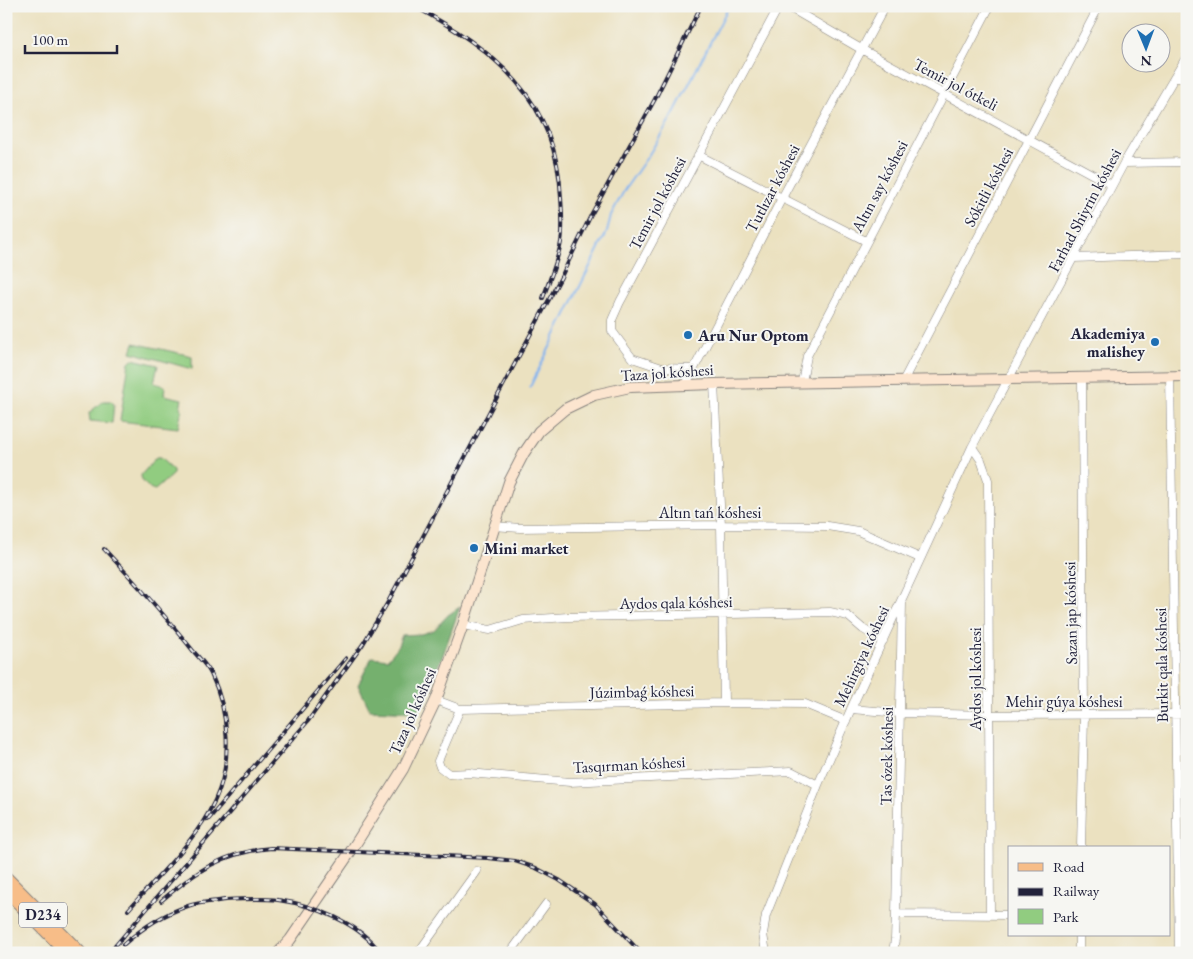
<svg xmlns="http://www.w3.org/2000/svg" width="1193" height="959" viewBox="0 0 1193 959" font-family="'EB Garamond',serif">
<style>
.green{fill:#91cc80;stroke:#5a775e}
.forest{fill:#74b06e;stroke:#4b6954}
.lines{fill:none;stroke-linecap:round;stroke-linejoin:round}
.stream{stroke:#82b4ef;stroke-width:2}
.minor-casing{stroke:#86827e;stroke-width:9}
.secondary-casing{stroke:#86827e;stroke-width:12}
.primary-casing{stroke:#86827e;stroke-width:13}
.minor{stroke:#fff;stroke-width:8}
.secondary{stroke:#fce5cf;stroke-width:10}
.primary{stroke:#f7bd88;stroke-width:11}
.rail-casing{stroke:#22223b;stroke-width:4}
.rail{stroke:#f6f6f2;stroke-width:2;stroke-dasharray:5.5;stroke-linecap:butt}
.poi-dot{fill:#1f6fb2;stroke:#f6f6f2;stroke-width:2}
.labels{text-anchor:middle;stroke-width:4;stroke-linejoin:round;paint-order:stroke}
.shield{fill:#f6f6f2;stroke:#626272;stroke-width:1}
.shield-label{font-size:15px;font-weight:bold;fill:#22223b}
.street-label{font-size:16px;fill:#22223b;stroke:#f6f6f2}
.poi-label{font-size:16px;font-weight:bold;fill:#22223b;stroke:#f6f6f2;text-anchor:start}
</style>
<rect width="100%" height="100%" fill="#f6f6f2"/>
<filter id="ink" filterUnits="userSpaceOnUse"><feTurbulence type="fractalNoise" baseFrequency=".02" numOctaves="2"/><feDisplacementMap in="SourceGraphic" scale="10" xChannelSelector="R" yChannelSelector="G"/><feConvolveMatrix kernelMatrix="1 2 1 2 8 2 1 2 1" color-interpolation-filters="sRGB"/></filter>
<filter id="wash" filterUnits="userSpaceOnUse"><feTurbulence type="fractalNoise" baseFrequency=".0096" numOctaves="4" result="noise"/><feDisplacementMap in="SourceGraphic" scale="20" xChannelSelector="R" yChannelSelector="G"/><feGaussianBlur stdDeviation="1.12" result="paint"/><feColorMatrix in="noise" values="0 0 0 0 0 0 0 0 0 0 0 0 0 0 0 0 0 1.4 0 .05"/><feComposite in="paint" operator="in"/></filter>
<g filter="url(#wash)">
<rect width="100%" height="100%" fill="#ebe1c0"/>
<path class="green" d="M134 343 192 356V369L131 352Z
M132 359 158 365 154 383 165 386 164 395 182 399 180 408 182 409 178 428 120 421 129 362Z
M103 401H111L114 404 112 423 90 421 89 413Z
M156 458H160L173 470V474L155 490C149 489 141 482 141 475Z"/>
<path class="forest" d="M460 607 443 655 417 712 370 710 358 685 372 657 388 659 397 648 402 635 421 634 434 630 448 615Z"/>
<g class="lines">
<path class="stream" d="M530 387 607 232 611 215 625 189 648 156 674 113 729 6"/>
</g>
</g>
<g filter="url(#ink)">
<g class="lines">
<g class="minor-casing">
<path id="minor" d="M787 6 861 49 1112 185
M1175 78H1187
M698 155 866 241
M1124 163 1187 162
M1074 258 1187 254
M693 369 662 368 632 358 612 331V320L620 302 779 6
M1170 376 1179 953
M903 381 1099 6
M802 382 807 356 990 6
M686 384 782 198 885 6
M714 384 721 525 724 703
M972 447 981 460 988 480 990 915
M494 526 520 528 721 525 827 526 858 531 920 558
M463 625 490 630 523 620 568 617 830 612 848 616 863 629 883 641
M436 700 460 709 724 703 805 704 846 721
M460 709 438 761 440 767 449 774 469 773 570 782 791 771 818 785
M851 709 900 713 989 715 1187 714
M1081 848 1084 715 1082 378
M896 914 1009 915
M1079 935V953
M418 953 477 871
M510 953 546 904
M766 953 763 934 766 915 818 785 851 709 972 447 1124 163 1187 56
M893 953 895 939 896 914 902 603"/>
</g>
<g class="secondary-casing">
<path id="secondary" d="M278 953 290 940 351 851 403 769 436 700 463 625 509 482 524 453 539 431 565 409 594 395 630 387 714 384 1187 376"/>
</g>
<g class="primary-casing">
<path id="primary" d="M6 877 81 953
M6 891 67 953"/>
</g>
<use href="#minor" class="minor"/>
<use href="#secondary" class="secondary"/>
<use href="#primary" class="primary"/>
<g class="rail-casing">
<path id="rail" d="M414 6C494 50 557 99 561 198 562 213 564 232 560 247 556 265 549 281 543 298
M104 549C134 581 163 613 190 647 196 655 206 664 211 674 229 711 233 762 215 800 196 841 158 876 128 910
M208 820 346 658
M161 901C196 871 224 852 271 848L488 858 515 861 536 868 559 880 595 904 641 953
M123 945C142 928 163 914 188 906 200 902 213 902 225 900 243 899 261 898 278 900 314 905 359 923 381 953
M109 953 308 721 363 644 388 602 561 277 591 215 655 99 701 6"/>
</g>
<use href="#rail" class="rail"/>
</g>
</g>
<g class="poi-dot">
<circle cx="688" cy="335" r="5"/>
<circle cx="1155" cy="342" r="5"/>
<circle cx="474" cy="548" r="5"/>
</g>
<g class="labels">
<rect class="shield" x="19" y="902.5" width="48" height="25" rx="4"/>
<g class="shield-label">
<text x="43" y="920">D234</text>
</g>
<g class="street-label">
<text transform="translate(956 84) rotate(28)" y="6">Temir jol ótkeli</text>
<text transform="translate(879 186) rotate(-62)" y="6">Altın say kóshesi</text>
<text transform="translate(988 187) rotate(-62)" y="6">Sókitli kóshesi</text>
<text transform="translate(772 188) rotate(-62)" y="6">Tutlızar kóshesi</text>
<text transform="translate(657 203) rotate(-62)" y="6">Temir jol kóshesi</text>
<text transform="translate(1084 210) rotate(-62)" y="6">Farhad Shiyrin kóshesi</text>
<text transform="translate(667 372) rotate(-4)" y="6">Taza jol kóshesi</text>
<text x="710" y="518">Altın tań kóshesi</text>
<text transform="translate(676 602) rotate(-1)" y="6">Aydos qala kóshesi</text>
<text transform="translate(1070 613) rotate(-91)" y="6">Sazan jap kóshesi</text>
<text transform="translate(861 656) rotate(-65)" y="6">Mehirgiya kóshesi</text>
<text transform="translate(1161 665) rotate(-91)" y="6">Burkit qala kóshesi</text>
<text transform="translate(975 679) rotate(-90)" y="6">Aydos jol kóshesi</text>
<text transform="translate(642 691) rotate(-1)" y="6">Júzimbaǵ kóshesi</text>
<text x="1064" y="707">Mehir gúyа kóshesi</text>
<text transform="translate(412 711) rotate(-66)" y="6">Taza jol kóshesi</text>
<text transform="translate(886 756) rotate(-89)" y="6">Tas ózek kóshesi</text>
<text transform="translate(629 764) rotate(-3)" y="6">Tasqırman kóshesi</text>
</g>
<g class="poi-label">
<text x="1145" y="339" text-anchor="end">Akademiya<tspan x="1145" dy="18">malishey</tspan></text>
<text x="698" y="341">Aru Nur Optom</text>
<text x="484" y="554">Mini market</text>
</g>
</g>
<rect width="1193" height="959" fill="none" stroke="#f6f6f2" stroke-width="25"/>
<rect x="1008" y="846" width="162" height="90" fill="#f6f6f2" stroke="#a1a1a9"/>
<rect x="1018" y="863" width="25" height="8" fill="#f7bd88" stroke="#a1a1a9"/>
<text x="1053" y="872" font-size="15" fill="#22223b">Road</text>
<rect x="1018" y="888" width="25" height="8" fill="#22223b" stroke="#a1a1a9"/>
<text x="1053" y="896" font-size="15" fill="#22223b">Railway</text>
<rect x="1018" y="909" width="25" height="15" fill="#91cc80" stroke="#a1a1a9"/>
<text x="1053" y="922" font-size="15" fill="#22223b">Park</text>
<g transform="translate(1146 48) rotate(179)"><circle r="24" fill="#f6f6f2" stroke="#a1a1a9"/>
<path d="M0-4L9 19L0 12L-9 19Z" fill="#1f6fb2"/>
<text y="-8" font-size="14" font-weight="bold" text-anchor="middle" fill="#22223b">N</text>
</g>
<path d="M25 45v8h92v-8" fill="none" stroke="#22223b" stroke-width="2.5"/>
<text x="32" y="45" font-size="15" fill="#22223b" stroke="#f6f6f2" stroke-width="4" paint-order="stroke">100 m</text>
</svg>
